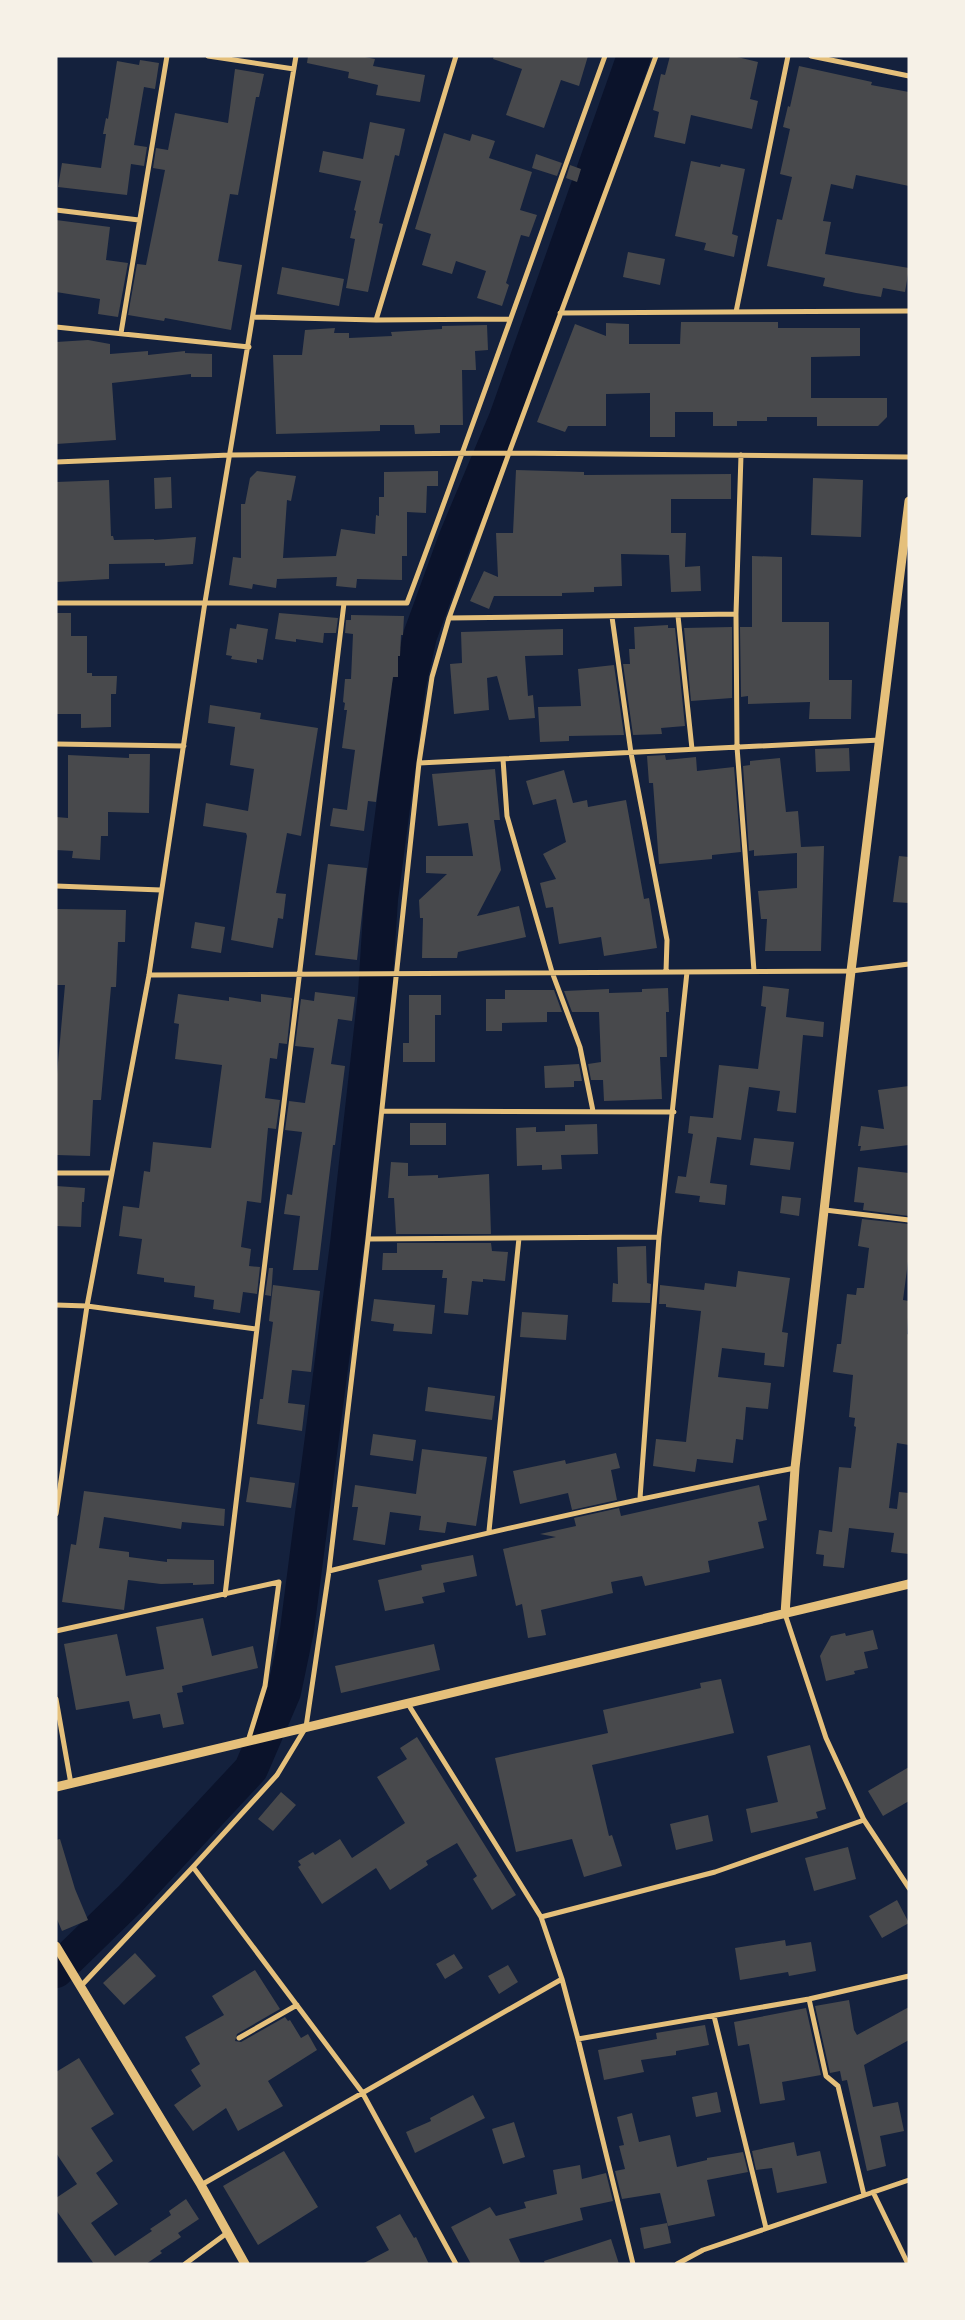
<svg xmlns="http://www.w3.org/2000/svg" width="965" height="2320" viewBox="0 0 965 2320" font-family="Roboto,sans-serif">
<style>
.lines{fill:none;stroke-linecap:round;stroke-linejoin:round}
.river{stroke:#0b132b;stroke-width:34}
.building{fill:#48494c}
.minor{stroke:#e5c07b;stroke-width:5}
.tertiary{stroke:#e5c07b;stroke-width:9}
</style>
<rect width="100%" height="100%" fill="#14213d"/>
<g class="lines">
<path class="river" d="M56 1971 130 1899 251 1769 284 1692 297 1630 347 1244 375 993 381 899 409 685 420 636 456 537 506 418 634 56"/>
</g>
<path class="building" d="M308 56H360L375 59 373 66 425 75 420 102 376 95 378 85 348 78 349 72 307 63Z
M494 56H588L579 86 561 80 544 128 506 115 522 69 493 59Z
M670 56H733L758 62 750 99 758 101 752 129 691 115 685 144 654 137 659 112 653 110 661 74 665 75Z
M140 60 159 63 155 89 144 87 134 145 147 147 144 166 131 164 127 195 58 187 62 163 101 168 106 134H103L106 118 108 119 117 61 139 65Z
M799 66 872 82 871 85 909 92V186L856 175 853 189 831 184 823 221 831 222 825 254 909 268 905 292 883 288 881 297 856 293 823 286 825 278 767 266 777 219 782 220 792 177 780 174 790 129 783 127 788 106 790 107Z
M235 69 264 74 259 97H256L238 195 230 194 218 261 242 265 231 330 165 318 164 321 128 315 137 264 146 265 165 170 153 168 156 148 168 150 175 113 228 123Z
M370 122 405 129 399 156 395 155 379 223 383 224 368 292 346 288 355 239 350 238 356 211 354 210 361 181 319 172 323 151 363 159Z
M444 133 470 141 472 134 495 141 489 158 532 172 520 210 537 215 529 237 521 235 506 283 509 285 502 306 477 298 486 271 456 261 452 274 422 265 431 234 415 229Z
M536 154 562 163 557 176 532 168Z
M691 161 720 167 721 164 745 169 732 234 738 236 734 257 704 250 706 243 675 236Z
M570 165 581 169 577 182 566 178Z
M56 220 110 227 106 260 128 263 118 317 98 314 100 299 56 292Z
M628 252 665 259 660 285 623 277Z
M282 267 344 279 339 306 277 294Z
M681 322H778V328H860V356L811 357V398H887V417L878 426H817V417H767V421H737V426H713V412H675V437H650V393L606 394V426H568L565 432 537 422 575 324 606 336V323L629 324V344H680Z
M487 325 488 350 475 351 476 370H462L463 425H440V433L415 434 414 425H380V431L276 434 273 355H302L305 330 335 328 334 333H349V338L392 336 391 332 442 329V326Z
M88 340 110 344V354L148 351V355L185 351V353L212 354V377H191V374L112 383 116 440 56 444V342Z
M516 470 584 472V475L731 474V499H671V533H686L685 567 700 566 701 591 671 592 669 555 621 554 622 586 594 587V592L562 593V596H494L489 609 470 601 484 571 498 577 496 533H513Z
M257 471 296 476 291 501 287 500 283 558 336 556 341 529 375 534 376 515 379 516V497H384V472L438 471V486H427L426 513 407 512V556H402V580L357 579 356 588 336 586 337 577 277 579 276 588 253 584 252 589 229 585 233 557 241 558V504H245L250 478Z
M171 477 172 508 155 509 154 478Z
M813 478 863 480 861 537 811 535Z
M109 480 111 536H113L114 540 154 539V540L196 537 193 564 165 566V563L109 564V579L57 582 56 482Z
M752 556 782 557V622H829V680H852L851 719H809L810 702 748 704V696L741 697 740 627H752Z
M56 613H71V636H87V673H92V676H117L116 694H111V727L81 728V714H56Z
M279 613 338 618 336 633H324L323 643 296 639V642L275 639Z
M351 615 404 616 403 635H401L400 656H398V677H393L376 802 368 801 364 831 330 826 333 808 347 810 355 750 342 748 347 710H344L345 703 343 702 345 679H351L353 634 345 633 346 620H351Z
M237 624 268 629 263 660 257 659V663L231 659 232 656 226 655 230 628 236 629Z
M668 625V628H675L685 726 661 728 662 734 633 735 623 664H630L629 649H635L634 627Z
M732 627V698L691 701 684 628Z
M563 629V655L525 656 528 696 533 695 535 718 509 720 497 676 487 678 489 710 454 714 450 664 462 663 461 632Z
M614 665 624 735 569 736V741L540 742 538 707 581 706 578 669Z
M210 705 261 713 260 719 318 728 301 836 287 833 276 893 286 894 283 919 278 918 273 948 231 940 247 836 246 833 203 826 206 803 248 811 254 769 230 765 235 727 208 723Z
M849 748 850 771 816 772 815 749Z
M129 754H150L149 813 108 812V836H101L100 860 72 858 73 851 56 850V817L68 818V755L129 758Z
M665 755 666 760 696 757 697 771 734 767 741 852 712 855V859L659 864 653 783H649L647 756Z
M780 758 786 812 798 811 801 847 824 846 821 951H765L767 919H761L758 891 797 888V853L754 856V850L749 851 743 766 750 765V761Z
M495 769 500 820H494L501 870 477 916 519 906 526 937 458 952 457 958H422L423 918H420L419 900 447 874 426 873V856H473L468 823 438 826 432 774Z
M564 770 573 803 587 800 588 807 626 800 644 899 649 898 657 948 604 956 601 937 559 944 553 907 546 908 540 883 556 879 543 854 566 842 556 799 533 805 526 781Z
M899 856 909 857V903L893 902Z
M328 864 367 868 357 960 315 955Z
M56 909 126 910 125 942H118L116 987H111L101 1100H93L90 1156 56 1155V1085L65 985H56Z
M195 922 225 927 221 953 191 948Z
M763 986 789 989 786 1017 824 1022 823 1037 803 1035 796 1113 777 1111 780 1091 749 1087 741 1140 717 1137 710 1183 727 1185 725 1205 699 1202 700 1196 675 1193 678 1176 686 1177 693 1134 688 1133 690 1116 713 1118 719 1065 758 1069 766 1007 761 1006Z
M668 988 669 1012H666L667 1057H660L662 1099 604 1101 603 1080H591L588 1064 601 1062 599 1012H572L564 991 609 989V993L642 992V989Z
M505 990H554L562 1012H547V1022L502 1023V1031H486V999H505Z
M315 992 355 997 352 1021 338 1019 331 1064 345 1066 335 1145H333L328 1186 318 1270H293L300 1216 284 1214 287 1194 292 1195 302 1132 285 1130 289 1101 305 1103 314 1048 295 1046 301 999 314 1001Z
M178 994 229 1001V997L261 1002V994L292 998 287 1044 279 1043 277 1059 270 1058 265 1098 280 1100 276 1129 268 1128 261 1203 247 1201 241 1247 251 1249 249 1266 260 1267 257 1294 243 1292 240 1313 213 1309 214 1300 194 1297 195 1286 164 1282V1278L137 1274 142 1239 119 1236 123 1206 139 1208 144 1171 150 1172 153 1142 211 1148 222 1065 175 1059 179 1024 174 1023Z
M409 995H441V1015H435V1062H403V1043H409Z
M579 1064 582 1081H574V1087L545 1088 544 1066Z
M909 1086V1145L860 1151 861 1146H858L861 1126 884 1129 878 1090Z
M410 1123H446V1145H410Z
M597 1124 598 1154 561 1155 562 1169 542 1170V1165L517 1166 516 1128 536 1127V1132L565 1131V1125Z
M754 1138 794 1142 790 1170 750 1165Z
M391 1162 408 1163V1176L438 1175V1178L489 1174 491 1234H396L394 1198H388Z
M858 1167 909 1173V1216L863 1210 864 1203 854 1202Z
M56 1186 85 1188 84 1202H82L81 1227 56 1226Z
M782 1196 801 1198 799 1216 780 1213Z
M862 1219 909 1224V1254L903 1300 909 1301 907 1334 909 1335V1445L897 1443 889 1508 897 1509 899 1492 909 1493V1554L891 1552 894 1533 849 1528 844 1568 823 1566 824 1555 816 1554 819 1530 832 1532 839 1467 851 1468 856 1427 854 1426 855 1418 849 1417 853 1375 833 1372 837 1344H841L847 1294 856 1295 857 1288H864L869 1248 858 1246Z
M397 1243H491L492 1251 508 1252 505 1281 483 1279V1282L472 1281 468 1315 444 1313 447 1278H442L443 1270H382L383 1253H397Z
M646 1246 647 1283 651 1284 650 1303 612 1302 613 1283 618 1284 617 1247Z
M269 1268H273L271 1296 265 1295Z
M738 1271 790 1278 782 1332 788 1333 784 1367 764 1365 765 1353 722 1348 718 1377 771 1383 768 1409 746 1407 743 1440 736 1439 733 1463 697 1459 695 1472 653 1466 656 1439 686 1442 701 1311 666 1307V1304H659L660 1285 704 1290 705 1283 736 1287Z
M273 1285 320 1291 311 1372 292 1370 288 1403 305 1405 302 1431 257 1424 260 1399H263L273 1322 269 1321Z
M374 1299 435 1305 432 1334 393 1331 394 1324 371 1321Z
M522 1312 568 1315 566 1340 520 1337Z
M428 1387 495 1396 492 1420 425 1411Z
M373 1434 416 1440 413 1461 370 1455Z
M422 1449 487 1457 476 1526 447 1522 445 1533 419 1530 421 1516 390 1512 385 1545 353 1540 358 1507H352L355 1485 416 1494Z
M616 1453 620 1468 611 1470 617 1500 572 1510 568 1493 520 1504 513 1471 565 1460 566 1464Z
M250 1477 295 1483 291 1508 246 1502Z
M759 1485 767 1520 758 1522 764 1548 708 1561 710 1572 645 1586 642 1576 611 1582 613 1593 541 1610 546 1635 528 1638 522 1604 516 1606 503 1549 556 1537 540 1534 576 1526 574 1518 619 1508 621 1516Z
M84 1491 225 1509 224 1526 182 1522 181 1529 104 1517 99 1548 129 1552V1557L167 1562V1559L214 1560V1584L193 1585V1583L161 1584 128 1580 124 1610 62 1602 71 1544 76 1545Z
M473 1555 477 1576 443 1583 445 1592 422 1597 424 1603 385 1611 378 1580 422 1570 421 1565Z
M203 1618 212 1656 253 1646 258 1668 182 1686 183 1692 177 1693 184 1724 163 1728 160 1714 133 1719 129 1701 76 1710 64 1644 117 1634 126 1676 164 1669 156 1627Z
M873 1630 878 1649 864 1652 868 1668 854 1671 855 1674 826 1681 820 1656 831 1636 845 1633 846 1636Z
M434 1644 440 1670 341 1693 335 1666Z
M721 1679 734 1733 592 1765 609 1836 612 1835 622 1866 584 1877 572 1839 516 1852 495 1758 608 1733 603 1710 701 1688 700 1683Z
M417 1737 516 1895 492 1910 473 1879 477 1876 457 1843 426 1861 428 1865 390 1890 376 1868 322 1904 298 1867 301 1865 298 1861 313 1852 315 1855 340 1839 352 1858 405 1823 377 1777 407 1759 400 1748Z
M810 1745 826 1809 816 1812 818 1818 751 1833 746 1809 778 1802 767 1756Z
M909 1767V1801L883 1816 868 1791Z
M281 1792 296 1805 273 1831 258 1819Z
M708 1815 713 1841 676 1850 670 1824Z
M60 1839 75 1889 88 1920 62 1931 56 1917V1840Z
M848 1847 856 1879 814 1891 805 1858Z
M897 1900 909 1923 882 1938 869 1916Z
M785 1940 786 1946 811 1942 816 1971 789 1976 788 1972 740 1980 735 1948Z
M135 1953 156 1976 124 2005 103 1983Z
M454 1954 463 1968 445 1979 436 1964Z
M508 1965 518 1982 499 1994 488 1976Z
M255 1970 280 2009 237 2034 235 2041 241 2042 285 2017 288 2021 290 2020 301 2038 308 2034 317 2050 268 2081 283 2106 238 2131 226 2108 193 2131 174 2105 201 2086 191 2070 200 2064 185 2037 224 2015 212 1996Z
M849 2000 854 2030 857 2035 909 2007V2040L864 2065 873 2107 898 2102 904 2131 880 2136 886 2166 867 2171 847 2080 842 2081 840 2071 830 2073 815 2006Z
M806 2008 821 2075 782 2082 785 2100 760 2104 749 2044 738 2046 734 2022Z
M705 2025 709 2045 676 2051V2055L641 2060 644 2072 604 2080 598 2050 657 2039 656 2033Z
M79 2058 114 2114 91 2128 113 2161 96 2173 118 2204 91 2223 115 2256 152 2231 150 2229 171 2215 169 2211 186 2199 199 2219 178 2233 181 2237 160 2251 162 2253 146 2264H94L56 2210V2198L77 2184 56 2153V2072Z
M717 2092 721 2112 696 2117 692 2097Z
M473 2095 485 2118 415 2153 406 2132 431 2121 430 2118Z
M632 2113 639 2142 670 2135 677 2167 707 2160V2158L743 2152 748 2172 707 2180 715 2216 668 2226 660 2193 622 2199 615 2171 625 2169 619 2146 624 2145 617 2117Z
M514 2122 525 2157 503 2164 492 2129Z
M794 2142 797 2156 820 2151 827 2183 777 2193 772 2168 756 2170 752 2151Z
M284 2151 318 2207 258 2245 223 2186Z
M580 2165 582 2179 606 2173 613 2201 580 2208 583 2220 509 2239 521 2264H471L451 2227 490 2207 496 2216 526 2208 524 2202 557 2194 553 2170Z
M400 2214 414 2238 416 2237 429 2264H362L389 2250 376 2227Z
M667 2223 671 2243 644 2249 640 2228Z
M611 2239 619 2264H545L544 2261Z"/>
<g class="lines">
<path class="minor" d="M208 56 294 69
M811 56 909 76
M56 210 139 220
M736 312 788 56
M560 313 909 311
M253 317 376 320 509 319
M376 320 456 56
M56 327 249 347
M121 333 167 56
M741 455 736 614 737 747 754 971
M56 462 230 455 509 453 909 457
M56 603H407C475 422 539 238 605 56
M678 616 692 749
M612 617 631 753 667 940 666 972
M449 618 736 614
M56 744 184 746
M503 759 507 816 552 972 580 1047 593 1111
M419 763 880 740
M56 886 161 890
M149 975 851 971 909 964
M382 1111 674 1112
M56 1173H110
M825 1210 909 1220
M368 1239 659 1237
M56 1305 87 1306 256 1329
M640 1498 659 1237 687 972
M56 1514 87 1306 149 975 205 602 296 56
M489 1531 519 1238
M329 1571C483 1533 639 1498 795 1468
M225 1595 344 603
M785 1614 826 1738 864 1820 909 1888
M56 1631 279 1582 265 1686 248 1741
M56 1699 71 1784
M408 1704 541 1917 562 1979 578 2039 633 2264
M193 1867 362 2092 456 2264
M541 1917 715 1872 864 1820
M80 1987 193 1867 277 1775 306 1727 329 1571 368 1239 419 763 432 677 449 618 509 453 656 56
M809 1999 826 2076 838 2086 864 2195
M714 2016 766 2228
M239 2038 297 2005
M578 2039 809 1999 909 1976
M201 2185 562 1979
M873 2192 908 2264
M185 2264 227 2233
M677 2264 703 2250 909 2180"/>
<path class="tertiary" d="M785 1614 795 1468 851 971 909 501
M56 1787 909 1584
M56 1946 201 2185 245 2264"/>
</g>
<rect width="965" height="2320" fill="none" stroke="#f6f1e7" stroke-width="115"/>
</svg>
